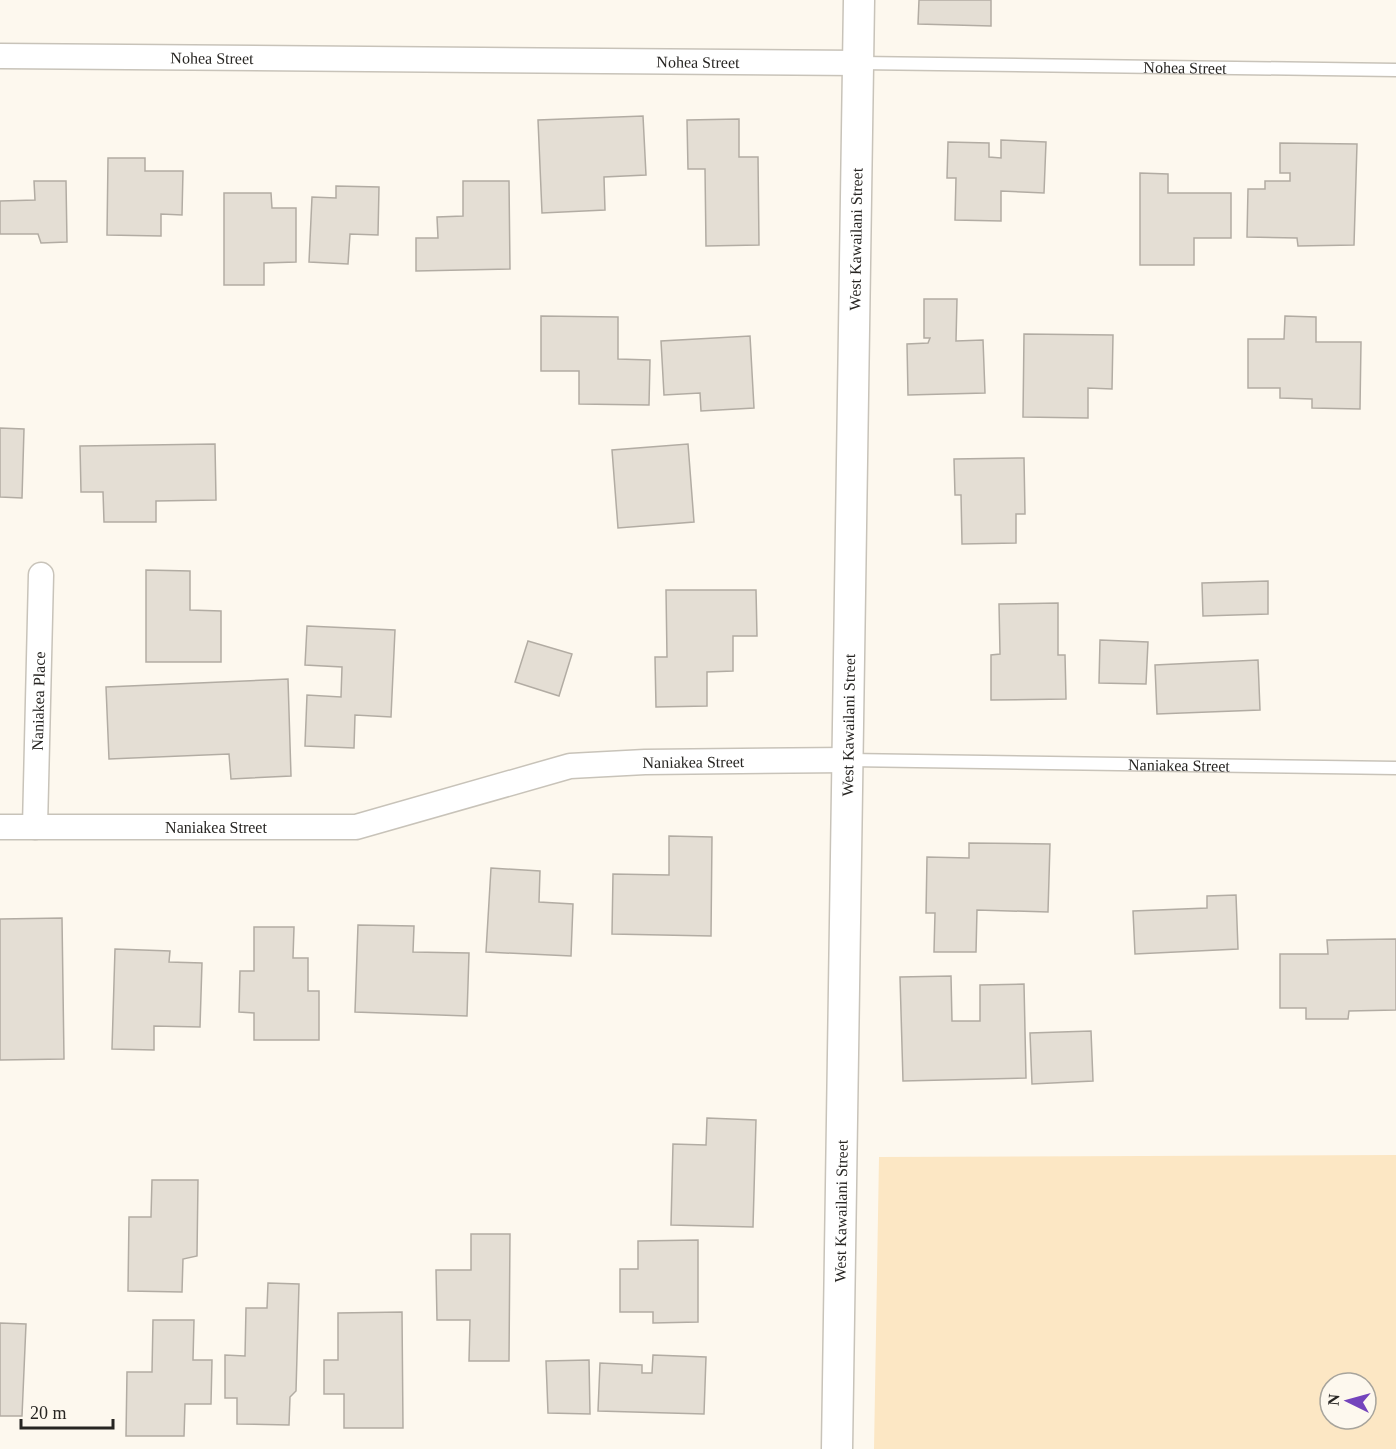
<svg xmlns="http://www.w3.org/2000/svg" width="1396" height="1449" viewBox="0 0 1396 1449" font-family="'Times New Roman',serif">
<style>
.green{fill:#fce7c4;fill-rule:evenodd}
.building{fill:#e4ded4;stroke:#b2aca3;stroke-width:1.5}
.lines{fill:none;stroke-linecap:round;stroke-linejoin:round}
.service-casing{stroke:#c8c3b9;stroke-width:15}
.minor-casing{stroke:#c8c3b9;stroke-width:27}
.tertiary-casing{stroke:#c8c3b9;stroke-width:33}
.service{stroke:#fff;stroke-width:12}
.minor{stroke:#fff;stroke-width:24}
.tertiary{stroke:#fff;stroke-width:30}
.labels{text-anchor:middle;stroke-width:6;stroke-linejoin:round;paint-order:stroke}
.street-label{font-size:16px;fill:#272522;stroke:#fdf8ee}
</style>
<rect width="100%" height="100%" fill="#fdf8ee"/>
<path class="green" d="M1396 1155V1449H874L879 1157ZM1330 1383H1366V1419H1330Z"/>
<path class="building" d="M919 0H991V26L918 24Z
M643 116 646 175 604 177 605 210 542 213 538 120Z
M739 119V157H758L759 245 706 246 705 169H688L687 120Z
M1001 140 1046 142 1044 193 1001 191V221L955 220 956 178H947L948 142 989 143V157L1001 158Z
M1280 143 1357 144 1354 245 1298 246 1297 238 1247 237 1248 189H1265V181H1290V173H1280Z
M108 158H145V171H183L182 215 161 214V236L107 235Z
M1140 173 1168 174V193H1231V238H1194V265H1140Z
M34 181H66L67 242 41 243 38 234H0V201L35 200Z
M463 181H509L510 269 416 271V238H438L437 217 463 216Z
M336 186 379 187 378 235 350 234 348 264 309 262 312 197 336 198Z
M224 193H271L272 208H296V262L264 263V285H224Z
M924 299H957L956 341 983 340 985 393 908 395 907 344 928 343 930 338H924Z
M541 316 618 317V359L650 360 649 405 579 404V371H541Z
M1285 316 1316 317V342H1361L1360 409 1312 408V399L1280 398V388H1248V339H1284Z
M1024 334 1113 335 1112 389 1088 388V418L1023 417Z
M750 336 754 408 701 411 700 393 664 395 661 341Z
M0 428 24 429 22 498 0 497Z
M215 444 216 500 156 501V522H104L103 492H81L80 446Z
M688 444 694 522 618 528 612 450Z
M1024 458 1025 514H1016V543L962 544 961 495H955L954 459Z
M146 570 190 571V610L221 611V662H146Z
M1268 581V614L1203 616 1202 583Z
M666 590H756L757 636H733V671L707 672V706L656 707 655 657H667Z
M1058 603V655H1065L1066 699 991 700V655L1000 654 999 604Z
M307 626 395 630 391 717 355 715 354 748 305 746 307 695 341 697 342 667 305 665Z
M1100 640 1148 642 1146 684 1099 683Z
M528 641 572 654 559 696 515 682Z
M1258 660 1260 710 1157 714 1155 665Z
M288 679 291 776 231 779 229 754 109 759 106 687Z
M669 836 712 837 711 936 612 934 613 874 669 875Z
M969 843 1050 844 1048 912 977 910 976 952H934L935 913H926L927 857 969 858Z
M491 868 540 871 539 902 573 904 571 956 486 952Z
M1236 895 1238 949 1135 954 1133 911 1207 908V896Z
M62 918 64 1059 0 1060V919Z
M358 925 414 926 413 952 469 953 467 1016 355 1012Z
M254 927H294L293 958H308V991H319V1040H254V1013L239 1012 240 971H254Z
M1396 939V1010L1349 1011 1348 1019H1306V1008H1280V954H1328L1327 940Z
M115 949 170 951 169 962 202 963 200 1027 154 1026V1050L112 1049Z
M951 976 952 1021H980V985L1024 984 1026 1078 903 1081 900 977Z
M1091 1031 1093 1081 1032 1084 1030 1033Z
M707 1118 756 1120 753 1227 671 1225 673 1144 706 1145Z
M152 1180H198L197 1256 183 1259 182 1292 128 1291 129 1217H151Z
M471 1234H510L509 1361H469L470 1320H437L436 1270H471Z
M698 1240V1322L653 1323V1312H620V1269H638V1241Z
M268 1283 299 1284 296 1391 290 1397 289 1425 237 1424V1398H225V1355L245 1356 246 1308H267Z
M402 1312 403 1428H344V1394H324V1360H338V1313Z
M153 1320H194L193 1360H212L211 1404H185L184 1436H126L127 1372H152Z
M0 1323 26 1324 22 1416H0Z
M653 1355 706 1357 704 1414 598 1411 600 1363 642 1365V1373H652Z
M589 1360 590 1414 548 1413 546 1361Z"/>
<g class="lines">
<g class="service-casing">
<g id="service">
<path id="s1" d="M859 63 1396 70"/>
<path id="s2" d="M849 760 1396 768"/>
</g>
</g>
<g class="minor-casing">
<g id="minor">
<path id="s3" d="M0 56 859 63"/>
<path id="s4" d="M0 827H356L570 766 645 762 849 760"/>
<path id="s5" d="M35 827 41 575"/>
</g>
</g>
<g class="tertiary-casing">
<g id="tertiary">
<path id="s6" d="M837 1449 859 0"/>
</g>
</g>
<use href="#service" class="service"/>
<use href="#minor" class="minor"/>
<use href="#tertiary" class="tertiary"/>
</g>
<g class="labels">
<g class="street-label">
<text dy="6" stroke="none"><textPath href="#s3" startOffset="212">Nohea Street</textPath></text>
<text dy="6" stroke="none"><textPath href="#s3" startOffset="698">Nohea Street</textPath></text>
<text dy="6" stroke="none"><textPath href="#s1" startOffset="326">Nohea Street</textPath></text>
<text dy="6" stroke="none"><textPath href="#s6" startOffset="1210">West Kawailani Street</textPath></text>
<text dy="6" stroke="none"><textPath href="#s5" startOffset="126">Naniakea Place</textPath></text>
<text dy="6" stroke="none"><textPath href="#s6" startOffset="724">West Kawailani Street</textPath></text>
<text dy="6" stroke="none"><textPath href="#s4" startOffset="702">Naniakea Street</textPath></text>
<text dy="6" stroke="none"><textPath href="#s2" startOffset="330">Naniakea Street</textPath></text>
<text dy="6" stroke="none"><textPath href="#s4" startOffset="216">Naniakea Street</textPath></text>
<text dy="6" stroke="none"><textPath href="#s6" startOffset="238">West Kawailani Street</textPath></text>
</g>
</g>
<g transform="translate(1348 1401) rotate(275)"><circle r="28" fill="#fdf8ee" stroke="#a7a49c" stroke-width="1.5"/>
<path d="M0-4.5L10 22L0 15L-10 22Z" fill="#7444bc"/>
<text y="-9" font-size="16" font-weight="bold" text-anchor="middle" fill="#272522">N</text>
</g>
<path d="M21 1419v9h92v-9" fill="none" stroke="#272522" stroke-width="3"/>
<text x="30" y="1419" font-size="18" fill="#272522" stroke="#fdf8ee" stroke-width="4.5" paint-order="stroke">20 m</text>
</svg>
